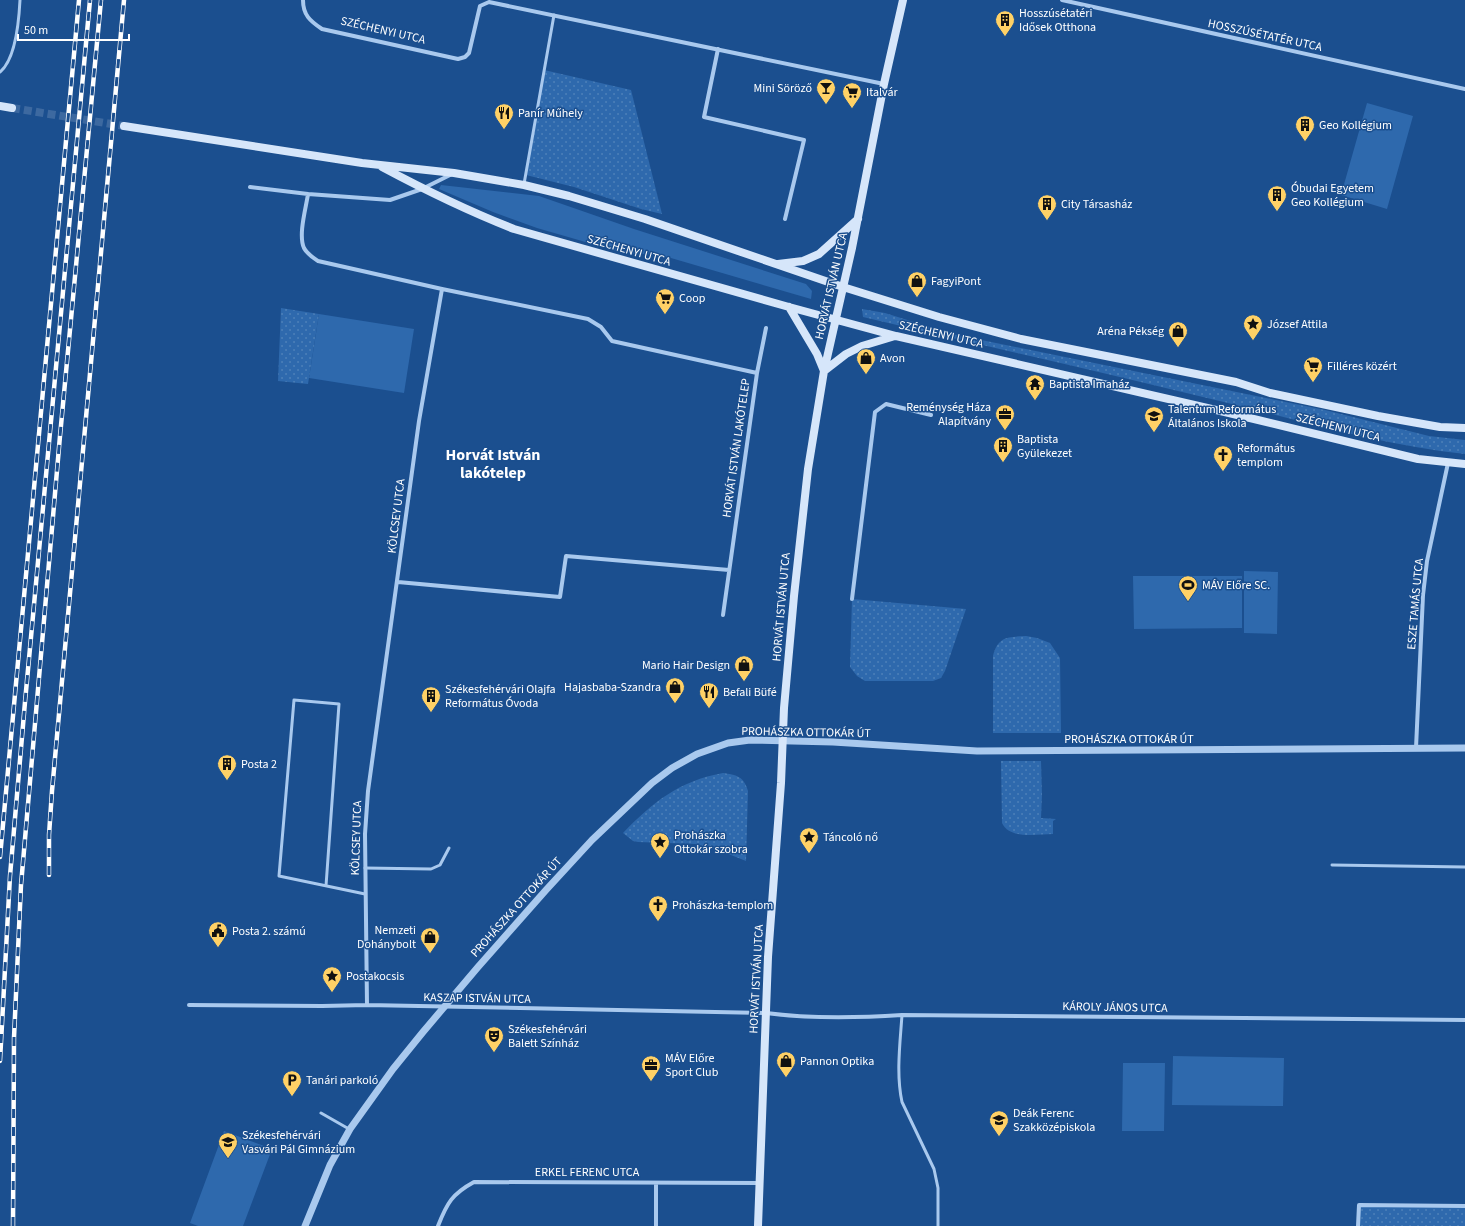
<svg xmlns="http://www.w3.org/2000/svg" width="1465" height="1226" viewBox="0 0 1465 1226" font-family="'Source Sans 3',sans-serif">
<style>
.green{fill:#2e69ad}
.park{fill:url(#park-dots)}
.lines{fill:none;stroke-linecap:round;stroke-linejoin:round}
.secondary-tunnel{stroke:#3d69a0;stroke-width:8;stroke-dasharray:8 4;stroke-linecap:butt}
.service{stroke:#a9c9ee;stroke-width:3}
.minor{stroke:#a9c9ee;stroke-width:4}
.tertiary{stroke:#a9c9ee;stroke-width:7}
.secondary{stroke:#d6e6fa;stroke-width:8}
.rail-casing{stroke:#fff;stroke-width:4.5}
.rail{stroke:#1b4f8f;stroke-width:3;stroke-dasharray:9;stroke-linecap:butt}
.labels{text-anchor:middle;stroke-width:3;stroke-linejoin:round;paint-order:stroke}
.poi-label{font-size:12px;fill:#fff;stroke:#1b4f8f;text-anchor:start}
.street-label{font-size:12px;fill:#fff;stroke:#1b4f8f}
.district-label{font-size:16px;font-weight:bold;fill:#fff;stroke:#1b4f8f}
</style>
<defs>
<pattern id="park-dots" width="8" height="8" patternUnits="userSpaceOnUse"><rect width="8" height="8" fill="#2e69ad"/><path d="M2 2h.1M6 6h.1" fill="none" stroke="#4d80b9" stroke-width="1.8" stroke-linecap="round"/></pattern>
</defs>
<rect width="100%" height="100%" fill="#1b4f8f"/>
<path class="green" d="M1367 103 1413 116 1387 209 1341 195Z
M441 185 539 196 634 229 806 284 812 291 811 299 671 258 646 254H627L537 228 493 212 439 189Z
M319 314 414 329 404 393 309 378Z
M1244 571 1278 572 1277 634 1244 633Z
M1133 576H1242V628L1134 629Z
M1173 1056 1284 1058 1283 1106 1172 1105Z
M1123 1063H1165L1164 1131H1122Z
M224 1131 272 1149 243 1226H198L190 1223Z"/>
<path class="park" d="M544 70 631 90 662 214 641 209 574 187 526 175Z
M281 308 319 314 308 384 278 381Z
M862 309 885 313 952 334 1325 410 1429 436 1465 440V454C1386 446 1309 423 1232 404 1109 374 986 346 863 317Z
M852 599 966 609 945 671 941 678 933 681H865L857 676 850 667Z
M1026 636 1037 638 1050 643 1060 658 1061 733H993V656C998 636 1008 637 1026 636Z
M1001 761H1041L1042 795 1041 818 1056 819 1053 821V834C1038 834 1010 840 1002 823Z
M723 773C736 775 744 776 748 791L746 861 716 849 695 844 638 842 633 841 623 833C653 802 679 781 723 773Z
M1359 1205 1465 1206V1226H1358Z"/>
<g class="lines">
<path class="secondary-tunnel" d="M12 108 124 126"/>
<path class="service" d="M0 72C16 59 19 20 20 0
M524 184 554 15
M1332 865 1465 867
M365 868 431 869 440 865 449 848
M326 886 339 704 294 700 279 876 365 894
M902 1015C900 1044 896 1074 902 1102L934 1169 938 1188V1226
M321 1113 349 1129"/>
<path class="minor" d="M303 0C303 15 310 21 322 29L458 59 465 57 469 53 480 6 489 2 884 84
M1062 0 1465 89
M718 49 704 117 804 140 785 219
M250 187 308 194C306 208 298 235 304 248 307 254 312 257 318 261L442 289 588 319 601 327 612 341 757 373
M308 194 390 200 422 189 452 174
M398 582 560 597 566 556 729 570
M852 599 875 412 886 404 931 415
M723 615 757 373 766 328
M1416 748 1423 595 1427 561 1448 463
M189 1005 322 1006 367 1005 766 1013C811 1019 856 1018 902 1015L1465 1020
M367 1005 365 834 368 791 419 421 442 289
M656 1183V1226
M438 1226C447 1203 452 1194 474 1182L759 1183
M1358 1226 1359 1205 1465 1206"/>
<path class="tertiary" d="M305 1226 330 1165 350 1129 393 1069 423 1032 478 967 546 890 592 840 652 783 672 768 697 754 728 743 750 740 833 742 977 751 1465 748"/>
<path class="secondary" d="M0 106 12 108
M124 126 362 163 454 173 524 185 569 196 645 219 843 287 939 317 1021 339 1236 382 1270 393 1378 416 1440 427 1465 428
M382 167C425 190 468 211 514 229L789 307 896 336 1229 413 1418 459 1465 464
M778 264 803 261 819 254 858 219
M789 307 817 354 824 371
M824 371 846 354 862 346 895 336
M758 1226 768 957 781 783 784 708 794 596 808 469 824 371 852 248 884 84 903 0"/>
<g class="rail-casing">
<path id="rail" d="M0 857 79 0
M49 875V835L52 791 124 0
M0 1061 10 876 25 702 90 0
M13 1226 14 1038 21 885 60 436 101 0"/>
</g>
<use href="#rail" class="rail"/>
</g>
<defs>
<g id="building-pin" transform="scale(1)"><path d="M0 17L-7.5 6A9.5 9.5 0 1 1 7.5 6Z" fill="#ffd166" stroke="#1b4f8f"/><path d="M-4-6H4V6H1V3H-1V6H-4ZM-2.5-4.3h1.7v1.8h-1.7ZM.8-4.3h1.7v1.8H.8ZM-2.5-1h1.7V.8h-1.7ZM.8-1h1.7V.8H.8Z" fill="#111"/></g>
<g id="bar-pin" transform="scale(1)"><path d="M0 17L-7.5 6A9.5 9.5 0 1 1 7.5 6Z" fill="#ffd166" stroke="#1b4f8f"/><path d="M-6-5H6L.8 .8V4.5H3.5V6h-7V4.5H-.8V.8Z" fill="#111"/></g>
<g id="supermarket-pin" transform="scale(1)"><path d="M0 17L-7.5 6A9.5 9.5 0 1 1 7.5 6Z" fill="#ffd166" stroke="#1b4f8f"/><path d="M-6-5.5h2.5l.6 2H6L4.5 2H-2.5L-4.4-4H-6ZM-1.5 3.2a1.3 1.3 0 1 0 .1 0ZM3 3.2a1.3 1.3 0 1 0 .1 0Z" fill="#111"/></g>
<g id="restaurant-pin" transform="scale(1)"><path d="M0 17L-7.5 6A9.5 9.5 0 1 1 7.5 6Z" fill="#ffd166" stroke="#1b4f8f"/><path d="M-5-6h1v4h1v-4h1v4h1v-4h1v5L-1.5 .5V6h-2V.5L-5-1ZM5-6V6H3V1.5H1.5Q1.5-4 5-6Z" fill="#111"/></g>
<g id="shop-pin" transform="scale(1)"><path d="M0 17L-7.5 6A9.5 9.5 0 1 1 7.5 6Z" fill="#ffd166" stroke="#1b4f8f"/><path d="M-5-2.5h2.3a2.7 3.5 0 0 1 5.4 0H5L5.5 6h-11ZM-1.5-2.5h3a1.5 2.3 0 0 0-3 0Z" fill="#111"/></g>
<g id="sight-pin" transform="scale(1)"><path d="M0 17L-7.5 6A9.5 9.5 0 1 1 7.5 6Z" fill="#ffd166" stroke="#1b4f8f"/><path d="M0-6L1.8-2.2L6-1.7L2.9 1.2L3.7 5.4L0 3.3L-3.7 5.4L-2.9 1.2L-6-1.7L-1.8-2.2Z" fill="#111"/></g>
<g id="temple-pin" transform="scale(1)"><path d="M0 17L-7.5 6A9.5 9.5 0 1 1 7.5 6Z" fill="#ffd166" stroke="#1b4f8f"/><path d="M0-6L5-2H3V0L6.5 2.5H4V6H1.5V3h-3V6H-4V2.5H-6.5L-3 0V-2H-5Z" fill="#111"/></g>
<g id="office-pin" transform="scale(1)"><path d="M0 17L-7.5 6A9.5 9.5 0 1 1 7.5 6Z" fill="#ffd166" stroke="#1b4f8f"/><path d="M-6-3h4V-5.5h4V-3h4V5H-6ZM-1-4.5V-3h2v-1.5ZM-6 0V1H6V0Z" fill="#111"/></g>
<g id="school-pin" transform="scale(1)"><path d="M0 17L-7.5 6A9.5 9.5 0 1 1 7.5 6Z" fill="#ffd166" stroke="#1b4f8f"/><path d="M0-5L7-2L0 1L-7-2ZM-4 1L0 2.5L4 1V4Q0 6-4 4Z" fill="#111"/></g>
<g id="church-pin" transform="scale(1)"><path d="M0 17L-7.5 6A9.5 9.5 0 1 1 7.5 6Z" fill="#ffd166" stroke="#1b4f8f"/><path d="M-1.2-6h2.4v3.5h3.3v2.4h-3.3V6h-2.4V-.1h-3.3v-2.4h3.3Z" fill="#111"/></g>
<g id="stadium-pin" transform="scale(1)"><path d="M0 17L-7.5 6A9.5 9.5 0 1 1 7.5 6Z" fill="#ffd166" stroke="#1b4f8f"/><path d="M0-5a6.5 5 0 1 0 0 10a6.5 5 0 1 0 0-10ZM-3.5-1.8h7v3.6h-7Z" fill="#111"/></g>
<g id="civic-pin" transform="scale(1)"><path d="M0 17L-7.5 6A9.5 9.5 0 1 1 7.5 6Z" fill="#ffd166" stroke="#1b4f8f"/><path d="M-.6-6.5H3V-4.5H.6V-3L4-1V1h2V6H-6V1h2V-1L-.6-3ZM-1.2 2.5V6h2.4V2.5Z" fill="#111"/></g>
<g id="theatre-pin" transform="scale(1)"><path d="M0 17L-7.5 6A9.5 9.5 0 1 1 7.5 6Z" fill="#ffd166" stroke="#1b4f8f"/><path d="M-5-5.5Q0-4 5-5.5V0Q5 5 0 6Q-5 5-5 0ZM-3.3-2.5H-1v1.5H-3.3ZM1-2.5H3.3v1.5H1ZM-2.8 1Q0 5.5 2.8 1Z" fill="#111"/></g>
<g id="parking-pin" transform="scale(1)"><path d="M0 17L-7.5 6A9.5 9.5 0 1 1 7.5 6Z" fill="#ffd166" stroke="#1b4f8f"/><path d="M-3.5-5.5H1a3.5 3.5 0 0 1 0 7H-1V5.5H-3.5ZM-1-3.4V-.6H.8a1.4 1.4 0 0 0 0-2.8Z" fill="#111"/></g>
<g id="university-pin" transform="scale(1)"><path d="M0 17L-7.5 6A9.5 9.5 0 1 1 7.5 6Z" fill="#ffd166" stroke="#1b4f8f"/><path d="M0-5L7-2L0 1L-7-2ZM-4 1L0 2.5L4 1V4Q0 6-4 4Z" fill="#111"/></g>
</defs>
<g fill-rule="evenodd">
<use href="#building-pin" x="1005" y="20"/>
<use href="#bar-pin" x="826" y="88"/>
<use href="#supermarket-pin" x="852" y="92"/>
<use href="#restaurant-pin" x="504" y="113"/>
<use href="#building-pin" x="1305" y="125"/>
<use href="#building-pin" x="1277" y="195"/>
<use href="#building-pin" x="1047" y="204"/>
<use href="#shop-pin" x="917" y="281"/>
<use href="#supermarket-pin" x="665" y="298"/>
<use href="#sight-pin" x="1253" y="324"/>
<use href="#shop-pin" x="1178" y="331"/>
<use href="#shop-pin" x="866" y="358"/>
<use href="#supermarket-pin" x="1313" y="366"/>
<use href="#temple-pin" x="1035" y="384"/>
<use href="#office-pin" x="1005" y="414"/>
<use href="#school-pin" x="1154" y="416"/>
<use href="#building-pin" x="1003" y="446"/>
<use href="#church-pin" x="1223" y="455"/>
<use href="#stadium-pin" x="1188" y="585"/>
<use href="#shop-pin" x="744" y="665"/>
<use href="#shop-pin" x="675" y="687"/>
<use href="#restaurant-pin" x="709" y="692"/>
<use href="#building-pin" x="431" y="696"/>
<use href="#building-pin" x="227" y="764"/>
<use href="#sight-pin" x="809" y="837"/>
<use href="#sight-pin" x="660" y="842"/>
<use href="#church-pin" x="658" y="905"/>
<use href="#civic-pin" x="218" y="931"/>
<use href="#shop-pin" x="430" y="937"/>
<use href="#sight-pin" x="332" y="976"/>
<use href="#theatre-pin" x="494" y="1036"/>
<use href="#shop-pin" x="786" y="1061"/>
<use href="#office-pin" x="651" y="1065"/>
<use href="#parking-pin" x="292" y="1080"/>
<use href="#school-pin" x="999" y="1120"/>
<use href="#university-pin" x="228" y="1142"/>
</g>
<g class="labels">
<g class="poi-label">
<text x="1019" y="17">Hosszúsétatéri<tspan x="1019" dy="14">Idősek Otthona</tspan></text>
<text x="812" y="92" text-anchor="end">Mini Söröző</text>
<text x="866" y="96">Italvár</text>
<text x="518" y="117">Panír Műhely</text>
<text x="1319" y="129">Geo Kollégium</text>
<text x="1291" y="192">Óbudai Egyetem<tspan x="1291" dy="14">Geo Kollégium</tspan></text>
<text x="1061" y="208">City Társasház</text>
<text x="931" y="285">FagyiPont</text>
<text x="679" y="302">Coop</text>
<text x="1267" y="328">József Attila</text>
<text x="1164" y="335" text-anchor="end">Aréna Pékség</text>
<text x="880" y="362">Avon</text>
<text x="1327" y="370">Filléres közért</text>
<text x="1049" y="388">Baptista Imaház</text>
<text x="991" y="411" text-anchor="end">Reménység Háza<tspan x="991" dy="14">Alapítvány</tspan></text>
<text x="1168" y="413">Talentum Református<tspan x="1168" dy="14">Általános Iskola</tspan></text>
<text x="1017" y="443">Baptista<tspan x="1017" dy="14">Gyülekezet</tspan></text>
<text x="1237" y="452">Református<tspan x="1237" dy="14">templom</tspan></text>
<text x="1202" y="589">MÁV Előre SC.</text>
<text x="730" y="669" text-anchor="end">Mario Hair Design</text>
<text x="661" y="691" text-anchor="end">Hajasbaba-Szandra</text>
<text x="445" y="693">Székesfehérvári Olajfa<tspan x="445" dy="14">Református Óvoda</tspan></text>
<text x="723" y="696">Befali Büfé</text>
<text x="241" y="768">Posta 2</text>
<text x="674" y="839">Prohászka<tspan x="674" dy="14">Ottokár szobra</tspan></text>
<text x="823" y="841">Táncoló nő</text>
<text x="672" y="909">Prohászka-templom</text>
<text x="416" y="934" text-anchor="end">Nemzeti<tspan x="416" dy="14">Dohánybolt</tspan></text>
<text x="232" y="935">Posta 2. számú</text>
<text x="346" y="980">Postakocsis</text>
<text x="508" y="1033">Székesfehérvári<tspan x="508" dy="14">Balett Színház</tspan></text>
<text x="665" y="1062">MÁV Előre<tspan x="665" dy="14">Sport Club</tspan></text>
<text x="800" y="1065">Pannon Optika</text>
<text x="306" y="1084">Tanári parkoló</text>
<text x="1013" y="1117">Deák Ferenc<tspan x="1013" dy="14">Szakközépiskola</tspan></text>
<text x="242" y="1139">Székesfehérvári<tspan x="242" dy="14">Vasvári Pál Gimnázium</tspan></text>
</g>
<g class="street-label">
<text transform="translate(383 30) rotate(13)" y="4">SZÉCHENYI UTCA</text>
<text transform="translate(1265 35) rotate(12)" y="4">HOSSZÚSÉTATÉR UTCA</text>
<text transform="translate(629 250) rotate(16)" y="4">SZÉCHENYI UTCA</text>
<text transform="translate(831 286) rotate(-77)" y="4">HORVÁT ISTVÁN UTCA</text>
<text transform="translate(941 334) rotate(13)" y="4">SZÉCHENYI UTCA</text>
<text transform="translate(1338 427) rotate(14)" y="4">SZÉCHENYI UTCA</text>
<text transform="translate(736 448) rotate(-82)" y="4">HORVÁT ISTVÁN LAKÓTELEP</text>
<text transform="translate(396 516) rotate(-83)" y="4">KÖLCSEY UTCA</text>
<text transform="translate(1415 604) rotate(-85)" y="4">ESZE TAMÁS UTCA</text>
<text transform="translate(781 607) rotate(-85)" y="4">HORVÁT ISTVÁN UTCA</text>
<text transform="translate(806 732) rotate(1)" y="4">PROHÁSZKA OTTOKÁR ÚT</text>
<text x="1129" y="743">PROHÁSZKA OTTOKÁR ÚT</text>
<text transform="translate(356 838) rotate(-88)" y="4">KÖLCSEY UTCA</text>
<text transform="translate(516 907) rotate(-48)" y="4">PROHÁSZKA OTTOKÁR ÚT</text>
<text transform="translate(756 979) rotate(-87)" y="4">HORVÁT ISTVÁN UTCA</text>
<text transform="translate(477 998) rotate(1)" y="4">KASZAP ISTVÁN UTCA</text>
<text transform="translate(1115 1007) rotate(1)" y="4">KÁROLY JÁNOS UTCA</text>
<text x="587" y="1176">ERKEL FERENC UTCA</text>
</g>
<g class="district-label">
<text x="493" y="460">Horvát István<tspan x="493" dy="18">lakótelep</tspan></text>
</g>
</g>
<path d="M18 34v6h111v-6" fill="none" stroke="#ffffff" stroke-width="2"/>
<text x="24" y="34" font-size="12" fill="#ffffff" stroke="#1b4f8f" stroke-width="3" paint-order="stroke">50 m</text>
</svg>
